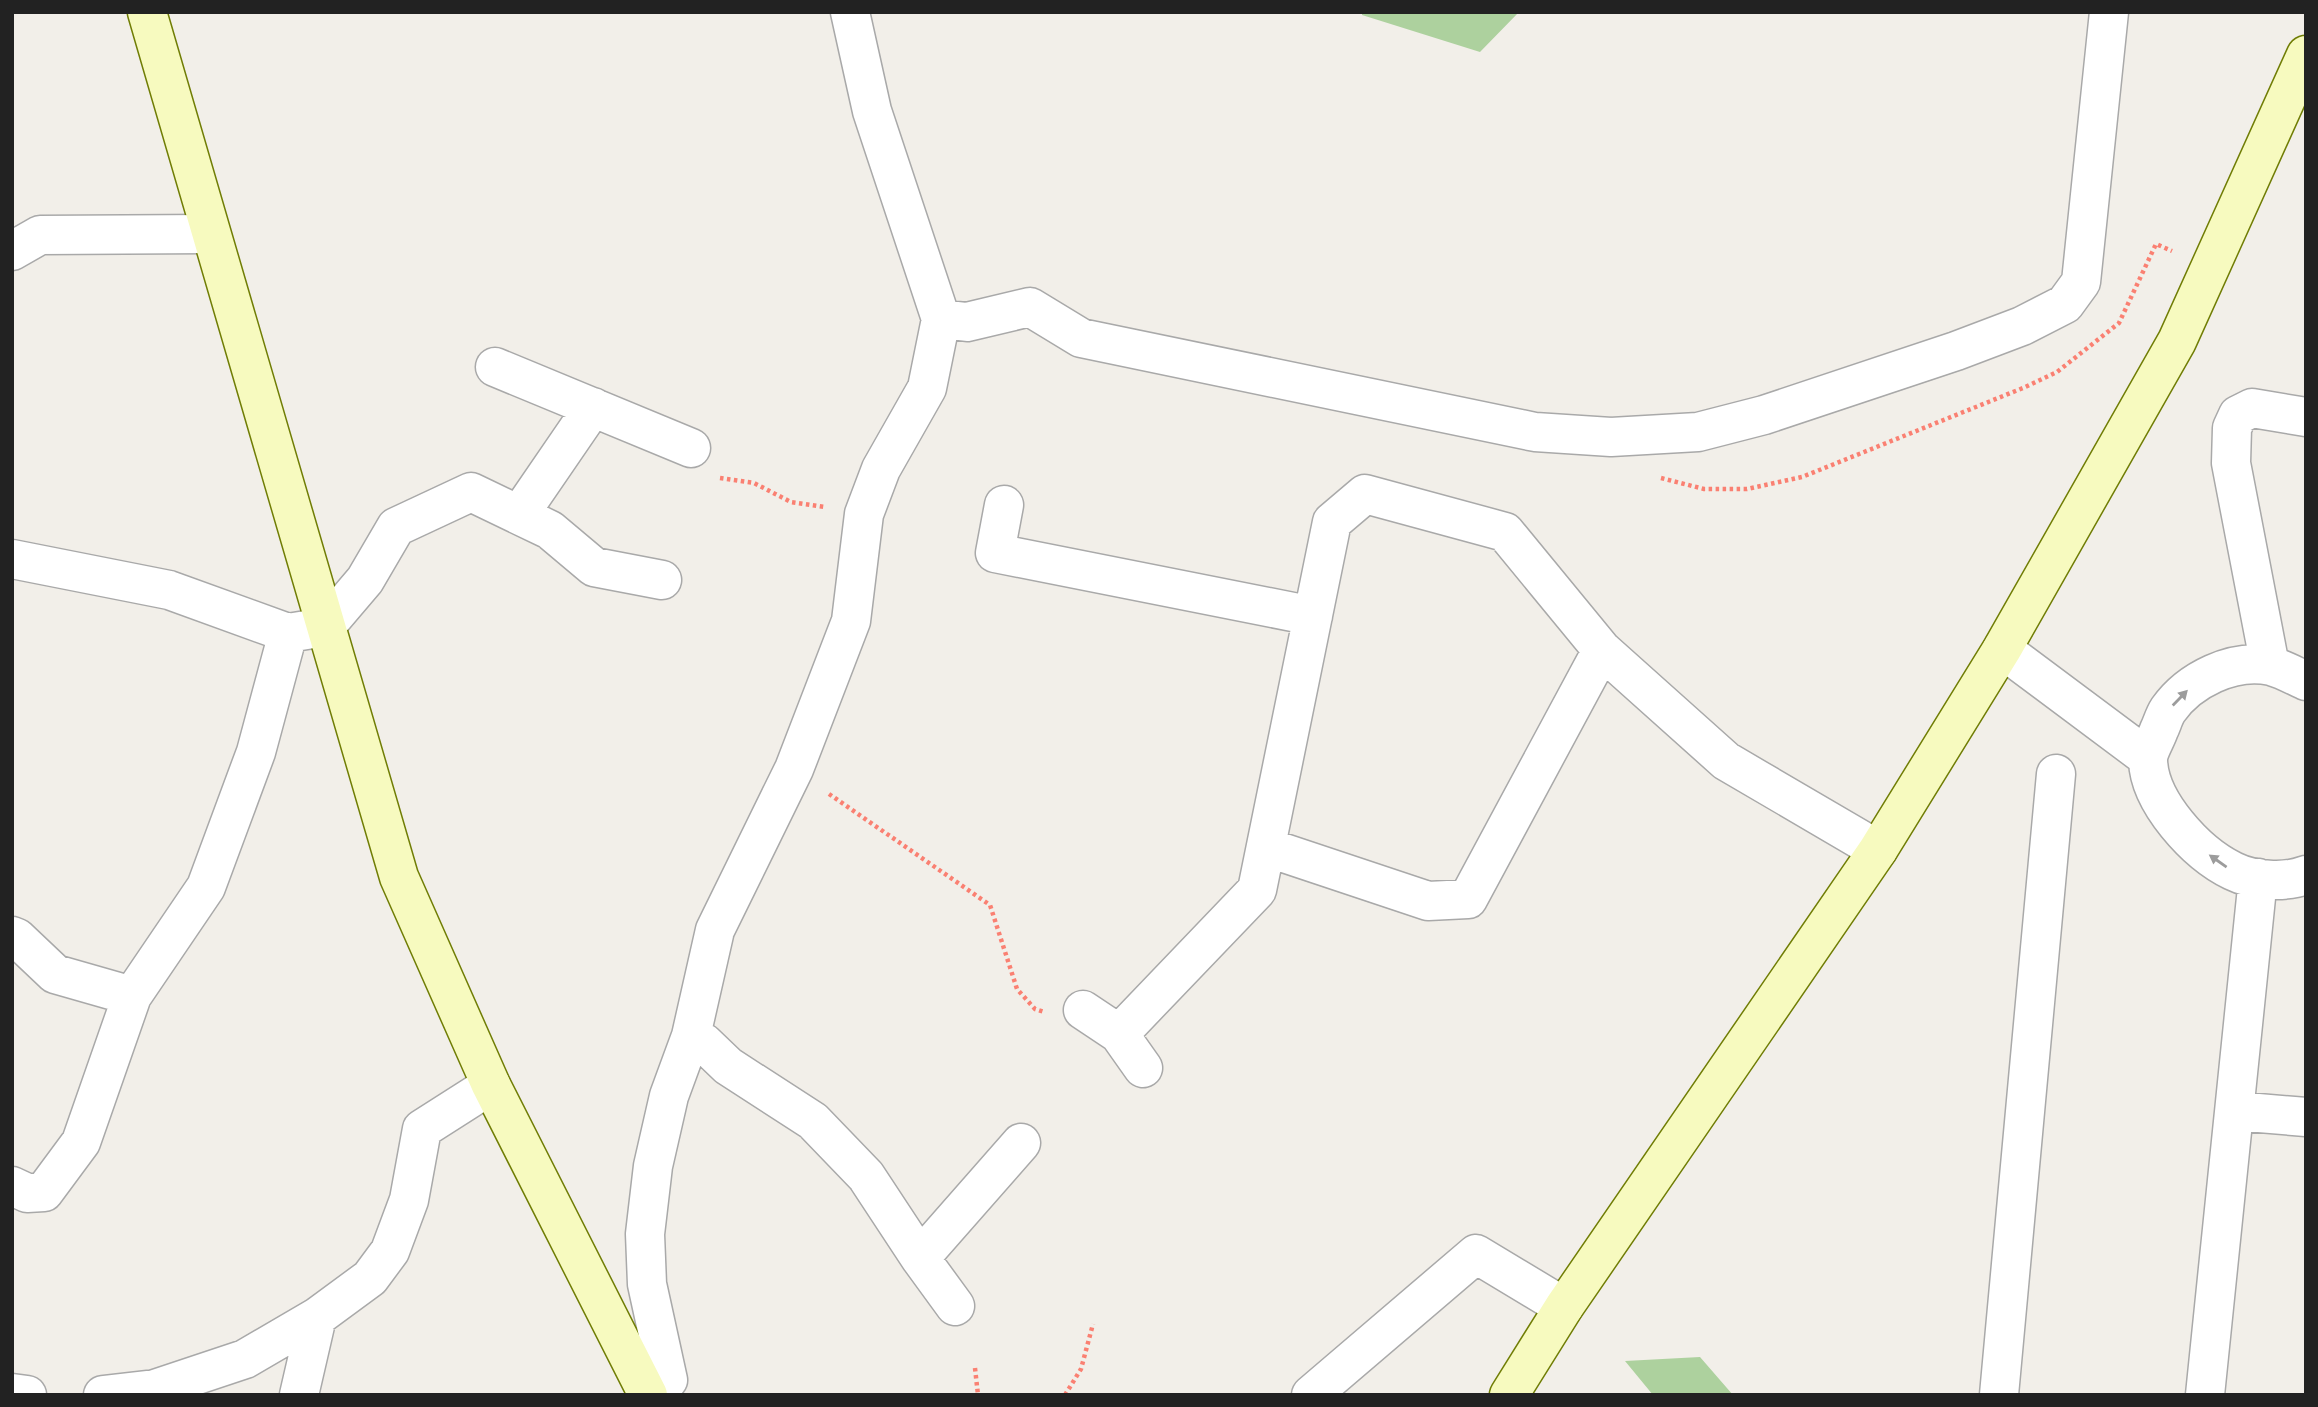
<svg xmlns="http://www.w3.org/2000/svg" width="2318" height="1407" viewBox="0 0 2318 1407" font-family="Cabin,sans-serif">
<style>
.forest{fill:#add19e}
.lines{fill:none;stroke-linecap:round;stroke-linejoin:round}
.street-casing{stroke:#a9a9a9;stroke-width:41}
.secondary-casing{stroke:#707d05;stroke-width:41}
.path{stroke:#fa8072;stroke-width:4.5;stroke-dasharray:3.5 3.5;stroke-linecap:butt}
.street{stroke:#fff;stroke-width:38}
.secondary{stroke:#f7fabf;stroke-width:38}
.oneway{fill:#9c9c9c}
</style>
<rect width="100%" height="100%" fill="#f2efe9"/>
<path class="forest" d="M1362 12H1519L1480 52 1362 15Z
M1700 1357 1733 1395H1653L1625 1361Z"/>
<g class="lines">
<g class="street-casing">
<path id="street" d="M12 251 40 235 210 234
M941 319 967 322 1030 307 1081 338 1535 432 1611 437 1698 432 1764 415 1956 351 2022 326 2065 304 2081 282 2109 12
M495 367 691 448
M1004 505 995 553 1313 616
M519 515 593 407
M12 559 169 590 288 633
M2002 649 2148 758
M2270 666 2231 463 2232 428 2238 415 2252 408 2306 417
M2306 681C2295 676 2283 669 2271 666 2233 658 2189 680 2168 710 2164 716 2162 724 2159 730 2156 739 2148 751 2148 760 2149 802 2196 853 2233 871 2253 881 2285 883 2306 875
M1266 847 1428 901 1468 899 1602 650
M12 936 17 938 55 974 132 996
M1083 1010 1119 1034 1143 1068
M1119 1034 1257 890 1332 522 1365 494 1505 532 1602 650 1726 761 1878 850
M691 1036 704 1043 728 1066 813 1121 866 1176 920 1258 1021 1143
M2235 1111 2306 1117
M12 1186 27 1193 44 1192 81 1142 132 996 206 887 256 752 288 633 325 627 365 580 396 527 471 492 550 530 594 567 662 580
M920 1258 955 1306
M12 1393 27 1395
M103 1395 155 1389 245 1359 317 1317 370 1278 390 1251 409 1200 422 1129 491 1085
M299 1395 317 1317
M656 1395 668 1380 647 1284 645 1234 653 1166 669 1096 691 1036 715 930 794 769 851 621 864 514 881 469 927 388 941 319 872 111 850 12
M1311 1395 1476 1254 1564 1307
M1999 1395 2056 774
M2205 1395 2258 878"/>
</g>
<g class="secondary-casing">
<path id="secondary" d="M147 12 399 877 491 1085 648 1395
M1509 1395 1564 1307 1878 850 2002 649 2177 341 2306 55"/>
</g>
<path class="path" d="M720 478 754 483 791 502 825 507
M1661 478 1704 489H1747L1802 477 2023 388 2057 372 2119 323 2156 244 2172 251
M829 794 990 905 1017 989 1035 1009 1044 1012
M975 1368 978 1395
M1065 1395 1081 1369 1093 1324"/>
<use href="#street" class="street"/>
<use href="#secondary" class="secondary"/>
</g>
<defs><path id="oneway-solid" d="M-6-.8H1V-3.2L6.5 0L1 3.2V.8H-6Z" transform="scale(1.75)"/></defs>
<g class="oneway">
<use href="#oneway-solid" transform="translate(2180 698) rotate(-46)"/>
<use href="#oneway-solid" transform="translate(2218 861) rotate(-145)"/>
</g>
<rect width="2318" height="1407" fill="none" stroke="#222222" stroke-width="28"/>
</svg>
